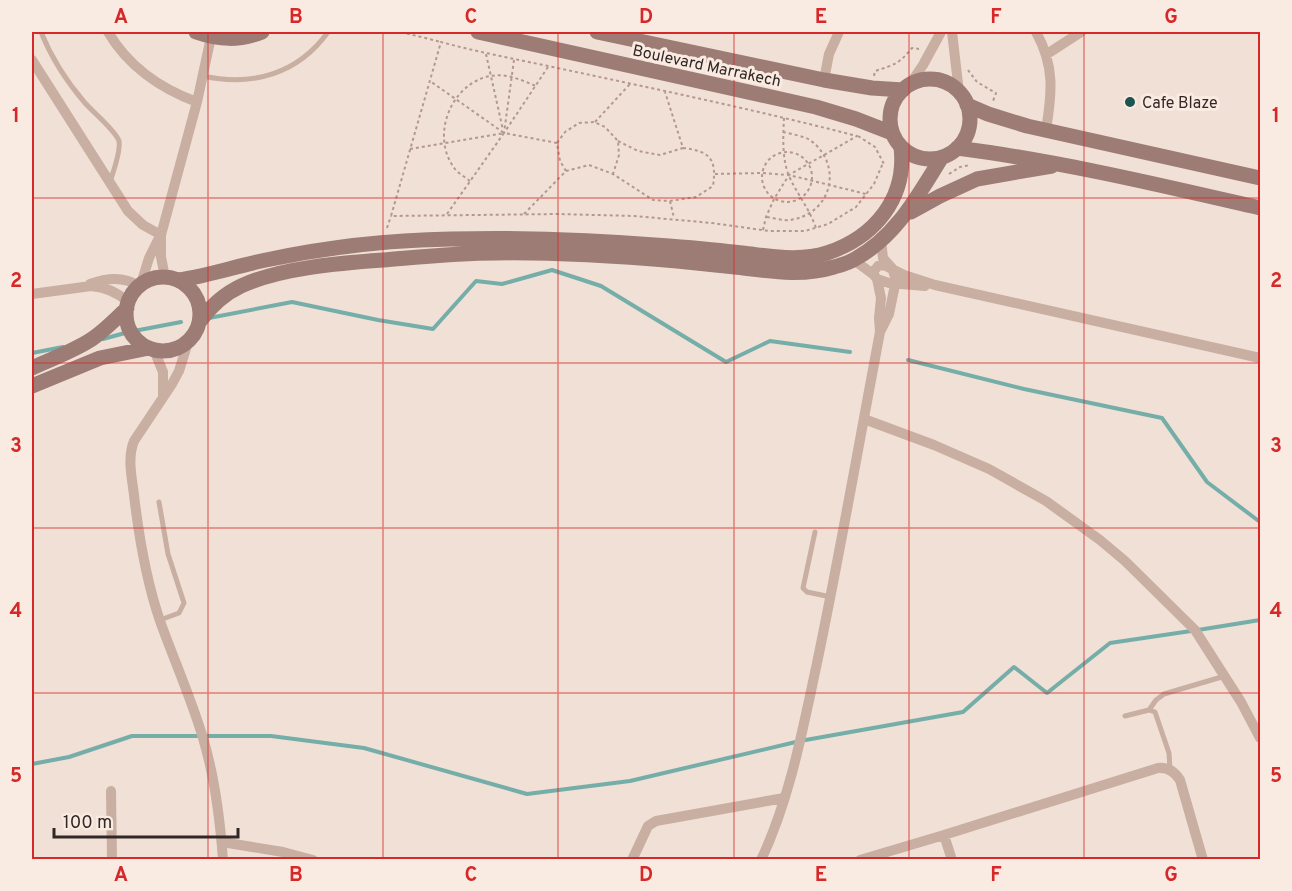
<svg xmlns="http://www.w3.org/2000/svg" width="1292" height="891" viewBox="0 0 1292 891" font-family="Overpass,sans-serif">
<style>
.lines{fill:none;stroke-linecap:round;stroke-linejoin:round}
.stream{stroke:#75aea8;stroke-width:4}
.path{stroke:#b4988d;stroke-width:2;stroke-dasharray:3 3;stroke-linecap:butt}
.lane{stroke:#c9aea2;stroke-width:5}
.street{stroke:#c9aea2;stroke-width:10}
.secondary{stroke:#9c7c74;stroke-width:15}
.grid{fill:none;stroke:#d62828;stroke-width:1.5;stroke-opacity:0.55}
.poi-dot{fill:#1a5550;stroke:#f9ebe2;stroke-width:2}
.labels{text-anchor:middle;stroke-width:6;stroke-linejoin:round;paint-order:stroke}
.street-label{font-size:16px;fill:#332725;stroke:#f9ebe2}
.poi-label{font-size:16px;fill:#332725;stroke:#f9ebe2;text-anchor:start}
.neatline{fill:none;stroke:#d62828;stroke-width:2}
.grid-label{font-size:20px;text-anchor:middle;font-weight:bold;fill:#d62828}
</style>
<rect width="100%" height="100%" fill="#f1e0d6"/>
<g class="lines">
<path class="stream" d="M209 318 292 302 378 320 433 329 476 281 502 284 552 270 601 286 726 362 770 341 850 352
M134 331 181 322
M103 339 125 333
M32 353 63 347
M908 360 1024 389 1162 418 1207 482 1260 522
M1198 630 1260 620
M32 764 69 757 132 736H271L364 748 527 794 630 781 800 741 963 712 1014 667 1047 693 1110 643 1191 631"/>
<path class="path" d="M401 32 441 42
M486 54 503 130
M514 60 504 133 548 67
M968 70 977 82 996 93 993 101
M874 76 875 71C894 65 899 64 912 48L919 49
M784 118C783 137 782 159 789 176 797 194 809 208 816 228
M595 122 630 84
M858 136 875 147 884 164
M618 141 638 151 660 155 683 148
M410 149 504 133 430 81
M762 177a25 25 0 1 1 50 0a25 25 0 1 1-50 0Z
M566 171 560 161 557 143 565 132 579 123 594 122 605 127 618 141 619 155 613 174
M715 174 762 173 789 175 866 194
M949 174 960 167 970 165
M470 181C465 177 459 174 455 169 430 137 450 84 490 76 507 73 521 80 536 86
M670 201 674 218
M447 214 504 133 557 143
M524 214 566 171 589 165 613 174 653 200 670 201 696 197 713 186C717 159 710 151 683 148L665 92
M767 217C774 218 783 221 790 220 832 214 844 165 810 140 803 136 792 134 783 132
M387 228 391 216
M763 230 766 217 774 199 789 175 857 136C760 111 661 90 562 69 521 60 481 53 441 42L391 216 558 214 634 216 712 223 769 231H805L828 224 856 207 874 184 883 163"/>
<path class="lane" d="M41 32C51 57 67 82 85 103 93 112 116 131 119 141 121 152 113 172 110 182
M203 76C252 87 298 74 328 32
M159 502 168 554 184 603 179 613 160 620
M815 532 803 588 807 592 831 597
M1149 710 1156 700 1164 694 1225 676
M1125 716 1149 710 1155 712 1169 753 1170 770"/>
<path class="street" d="M108 32C128 66 161 89 197 102
M952 32 959 92
M1036 32C1055 66 1052 93 1046 130
M1047 54 1081 32
M32 60 128 211 143 225 161 235
M824 80 829 54 839 32
M910 84 923 65 941 32
M874 275V271L878 266 884 265 904 275 935 285 1260 358
M165 277 161 257V235L197 102 211 37
M877 279 889 283 925 286
M90 284C107 278 123 276 139 286
M141 284 149 258 159 238
M32 294 91 286C106 287 117 292 128 302
M880 332 889 314 896 280 892 268 883 258 881 240
M188 342 179 371 172 384 134 441C127 458 132 478 134 495 139 538 146 580 160 621 174 660 191 698 203 738 215 778 220 818 223 860
M154 350 163 372V397
M864 419 934 445 989 469 1046 501 1100 540 1125 561 1195 630 1241 702 1260 738
M111 791 112 860
M944 835 952 860
M222 842 283 852 313 860
M632 860 648 826 656 821 784 798
M761 860C790 799 803 728 817 663 840 553 859 443 880 332L879 318 881 298 877 279 874 275 854 260
M860 860 944 835 1158 768C1168 767 1175 772 1180 780L1203 860"/>
<path class="secondary" d="M196 32C219 40 239 41 262 32
M478 32 816 107 856 119 892 133
M597 32 824 80 872 88 903 90
M890 119a40 40 0 1 1 80 0a40 40 0 1 1-80 0Z
M967 105 988 114 1027 126 1260 178
M957 148C1059 161 1160 185 1260 208
M911 212 940 196 977 179 1052 166
M126 314a37 37 0 1 1 74 0a37 37 0 1 1-74 0Z
M178 280C208 276 236 266 266 260 327 247 389 240 451 239 524 237 597 240 669 246 694 248 718 250 742 253 770 256 799 262 827 253 875 237 907 198 901 147
M200 321C211 306 224 294 241 286 280 268 340 263 383 260 420 257 458 253 496 253 556 252 617 256 677 261 696 263 716 265 735 267 769 271 801 277 834 267 841 265 849 263 855 259 897 236 918 195 942 157
M32 368C51 359 74 351 92 339 105 330 116 319 127 308
M32 386 100 358 149 348"/>
</g>
<path class="grid" d="M208 32V860M383 32V860M558 32V860M734 32V860M909 32V860M1084 32V860M32 198H1260M32 363H1260M32 528H1260M32 693H1260"/>
<circle class="poi-dot" cx="1130" cy="102" r="6"/>
<g class="labels">
<g class="street-label">
<text transform="translate(707 65) rotate(12)" y="6">Boulevard Marrakech</text>
</g>
<g class="poi-label">
<text x="1142" y="108">Cafe Blaze</text>
</g>
</g>
<rect width="1292" height="891" fill="none" stroke="#f9ebe2" stroke-width="66"/>
<path d="M54 828v9h184v-9" fill="none" stroke="#332725" stroke-width="3"/>
<text x="63" y="828" font-size="18" fill="#332725" stroke="#f9ebe2" stroke-width="4.5" paint-order="stroke">100 m</text>
<rect x="33" y="33" width="1226" height="825" class="neatline"/>
<g class="grid-label">
<text x="121" y="23">A</text>
<text x="296" y="23">B</text>
<text x="471" y="23">C</text>
<text x="646" y="23">D</text>
<text x="821" y="23">E</text>
<text x="996" y="23">F</text>
<text x="1171" y="23">G</text>
<text x="16" y="122">1</text>
<text x="1276" y="122">1</text>
<text x="16" y="287">2</text>
<text x="1276" y="287">2</text>
<text x="16" y="452">3</text>
<text x="1276" y="452">3</text>
<text x="16" y="617">4</text>
<text x="1276" y="617">4</text>
<text x="16" y="782">5</text>
<text x="1276" y="782">5</text>
<text x="121" y="881">A</text>
<text x="296" y="881">B</text>
<text x="471" y="881">C</text>
<text x="646" y="881">D</text>
<text x="821" y="881">E</text>
<text x="996" y="881">F</text>
<text x="1171" y="881">G</text>
</g>
</svg>
